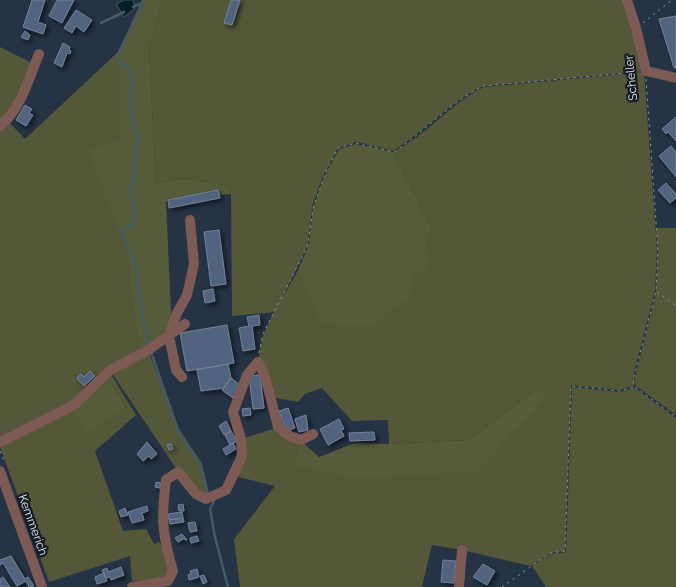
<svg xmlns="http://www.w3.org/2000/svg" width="676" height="587" viewBox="0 0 676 587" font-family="Raleway,sans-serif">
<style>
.green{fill:#545839}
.forest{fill:#565b3a}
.water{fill:#001f26;stroke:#435b64}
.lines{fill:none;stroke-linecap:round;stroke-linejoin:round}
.stream{stroke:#435b64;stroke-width:2.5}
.building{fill:#51647f;stroke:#738297;filter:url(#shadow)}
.path{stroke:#8892a1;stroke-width:1;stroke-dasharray:2.5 4;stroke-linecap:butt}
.minor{stroke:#7e5a55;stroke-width:10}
.labels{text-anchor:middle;stroke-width:4.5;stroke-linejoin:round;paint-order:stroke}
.street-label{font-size:12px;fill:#e0e8f4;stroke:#141a22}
</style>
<defs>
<filter id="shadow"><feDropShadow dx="2.5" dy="2.5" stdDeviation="2.5" flood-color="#0009"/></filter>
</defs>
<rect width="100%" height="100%" fill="#253345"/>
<path class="green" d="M163 0H627L645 71 483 86C450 102 425 131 393 151L356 142 338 148 323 176 312 207 308 245 275 312 232 316 231 194 228 186 189 178 156 183 149 47Z
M0 47 34 64 20 97 0 124Z
M118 52 119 139 89 150 129 260 130 293 140 350 73 404 0 440V127L8 121 25 139Z
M644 72 657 250 655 291 634 373V386L619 390 571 385 565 551 550 553 531 566 462 550 432 545 422 587H240L234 539 275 486 234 476 244 438 276 428 301 441 294 465 474 472 547 399 539 387 468 440 389 444 388 420 352 421 322 388 305 394 298 402 271 397C268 386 262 374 260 363 254 337 286 294 298 270L303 278 414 277C432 271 427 259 428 243 429 238 431 232 432 227L393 152C427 135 450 104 484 87Z
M656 228H676V415L636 386 634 381 656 293 658 250Z
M149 353 177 426 201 462 209 497 206 498 178 471 111 372Z
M110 373 136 415 95 451 123 531 146 529 154 544 160 542 169 567 165 578 132 581 130 556 49 582 0 447 71 407 85 434 127 407 106 376Z
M572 387 619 392 635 388 676 418V587H546L532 566 550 554 566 552Z"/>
<path class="forest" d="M142 0H163L149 47 156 183 189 178 228 186 231 194 166 201 172 332 140 350 130 293 129 260 88 150 119 139 118 52Z
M356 144 393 152 432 227C431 232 429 238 428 243 427 260 434 270 414 277L411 296 372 327 320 323 298 270 309 245 313 208 324 177 339 149Z
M106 376 127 407 85 435 71 407Z
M539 387 547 399 475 472 356 478 294 465 301 441 319 457 355 443 389 444 468 440Z"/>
<path class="water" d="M124 0H133L135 8 124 17 116 4Z"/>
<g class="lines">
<path class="stream" d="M144 2 118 54 122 64 129 68 133 89 130 98 134 130 139 137 134 162 135 179C126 190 133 196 135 207 135 212 133 219 133 224L121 231 135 262 147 343
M133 7 144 2
M101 23 124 12
M152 355 179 433 201 465 208 494
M214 501 210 509 215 537 228 587"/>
</g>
<path class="building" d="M32 0H45L38 22 46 25 43 34 23 27Z
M57 0H74L62 23 49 16Z
M231 0H240L232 25 224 23Z
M76 10 92 20 84 32 76 26 72 33 64 28Z
M676 16V68H674L659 19Z
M25 31 30 35 28 40 21 37Z
M63 43 70 47 69 50 71 51 70 54 67 53 62 67 54 63Z
M25 105 32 109 29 113 33 115 26 126 16 120Z
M676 117V141L668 132 666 134 662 129Z
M671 146 676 152V177L659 156Z
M666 183 676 194V198L670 203 658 190Z
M218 190 220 198 169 208 168 200Z
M219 230 226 284 211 286 204 232Z
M213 289 215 301 205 303 203 291Z
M259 315 260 325 252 326 255 349 243 351 239 328 249 326 247 317Z
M227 325 234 363 187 371 180 333Z
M228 364 231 378 224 388 201 391 197 370Z
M90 371 95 376 84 386 77 378 81 374 84 377Z
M260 375 264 408 253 409 249 376Z
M231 378 239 384 235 389 238 392 233 398 222 390Z
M250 408 251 415 243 416 242 409Z
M288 408 295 428 286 431 279 411Z
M306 415 308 430 299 432 295 419Z
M339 419 344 429 341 430 344 436 328 445 320 429Z
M226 421 231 431 224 435 219 426Z
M231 431 237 441 230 445 225 435Z
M374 432 375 440 350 441 349 433Z
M147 442 157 454 151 459 149 456 143 461 137 454Z
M233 443 236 449 226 455 223 449Z
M171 444 173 449 169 450 167 445Z
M156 482 161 483 160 488 155 487Z
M183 504 184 511H179L178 505Z
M147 506 148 511 142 513 144 520 132 523 128 512Z
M125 508 128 515 121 517 119 511Z
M182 512 183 518 169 520 168 514Z
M183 518 184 522 170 524 169 520Z
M195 522 197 531 190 532 188 523Z
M182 534 187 540 183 539 178 542 175 538Z
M197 536 199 541 191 543 190 538Z
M11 556 25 579 28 577 34 586 29 587 26 581 17 586 3 563 0 565V560Z
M443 560 456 561 454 583 441 582Z
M483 564 495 571 487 585 473 577Z
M121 567 124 575 111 580 110 577 106 578 102 570 107 568 108 572Z
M197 569 199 577 189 580 188 575 191 574 190 571Z
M104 573 107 581 97 584 95 577Z
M204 575 207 582 203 584 200 576Z
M3 577 10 587H0V579Z"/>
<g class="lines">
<path class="path" d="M643 23 672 0
M646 79 658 250 656 291 633 381 635 387 676 417
M657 292 676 306
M259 353 263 334 308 245 313 208 327 169 338 148 355 143 394 152C425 131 450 103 483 86L638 72
M0 451 5 463
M502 587 550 553 565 551 571 386 619 391 635 387"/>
<path class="minor" d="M627 0 636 28 646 71 676 78
M0 126C21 109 29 78 39 54
M182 377 176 370 169 336 177 313 187 295 194 264 190 220
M0 442 74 405 109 371 150 349 185 324
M0 471 42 587
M132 587 168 581 173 571C162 533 161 519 166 480L178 472 196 494 206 499 226 490 242 456 241 439 233 412 247 375 258 362 265 376 278 427 290 436 301 440 313 434
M459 587 462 550"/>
</g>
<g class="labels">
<g class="street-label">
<text transform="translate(631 78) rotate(-96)" y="4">Scheller</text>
<text transform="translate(33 525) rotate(70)" y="4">Kemmerich</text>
</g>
</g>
</svg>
